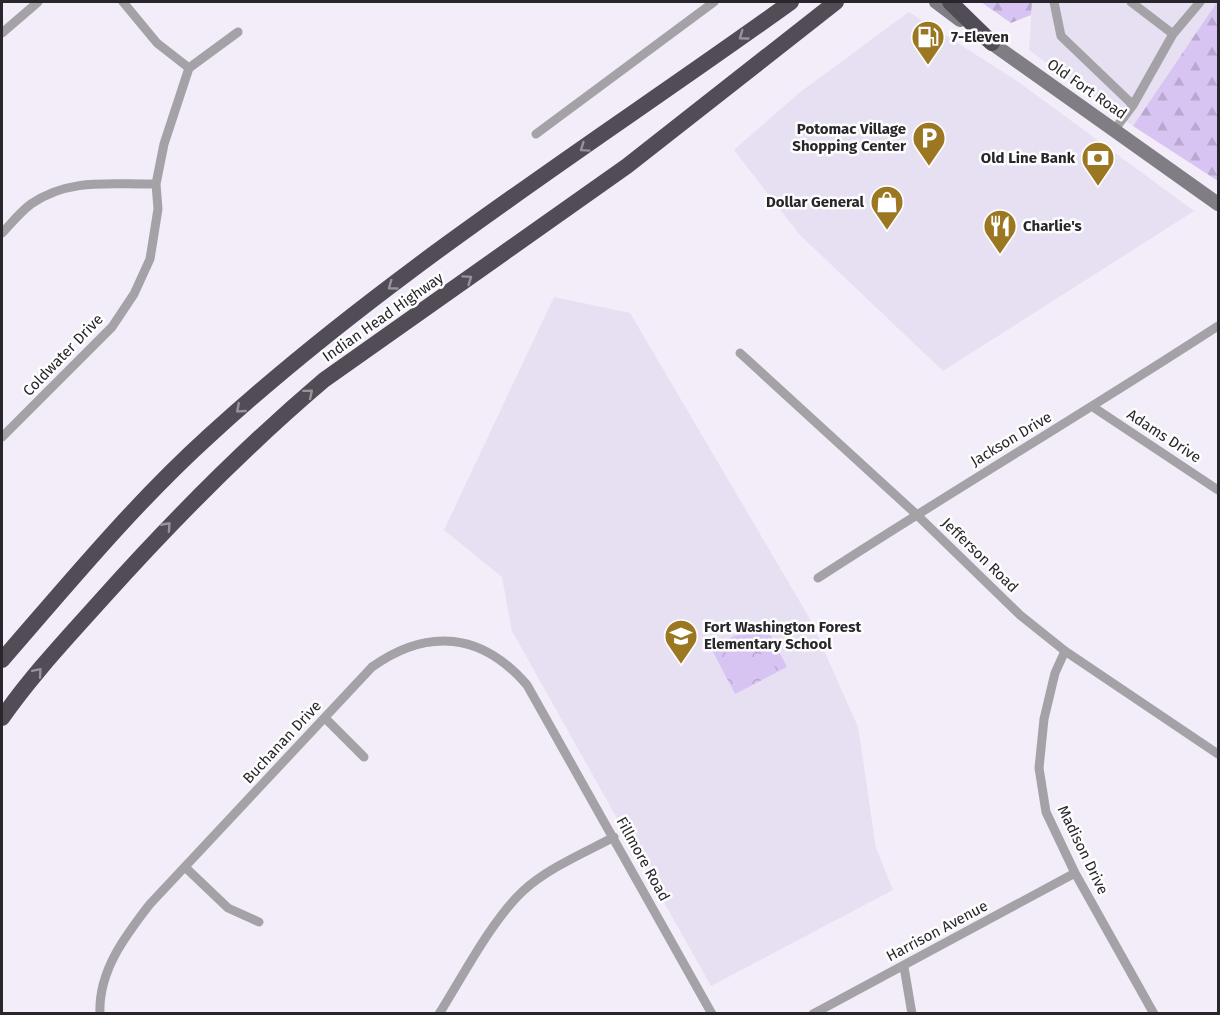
<svg xmlns="http://www.w3.org/2000/svg" width="1220" height="1015" viewBox="0 0 1220 1015" font-family="'Fira Sans',sans-serif">
<style>
.built{fill:#e7dff2}
.forest{fill:url(#forest-firs)}
.park{fill:url(#park-crowns)}
.pitch{fill:#d8c4f2}
.lines{fill:none;stroke-linecap:round;stroke-linejoin:round}
.street{stroke:#a4a2a7;stroke-width:9}
.secondary{stroke:#807d84;stroke-width:14}
.highway{stroke:#514c56;stroke-width:16}
.oneway{stroke:#969399}
.labels{text-anchor:middle;stroke-width:5;stroke-linejoin:round;paint-order:stroke}
.poi-label{font-size:15px;font-weight:bold;fill:#28262a;stroke:#fdfdfd;text-anchor:start}
.street-label{font-size:15px;fill:#28262a;stroke:#fdfdfd}
</style>
<defs>
<pattern id="forest-firs" width="22" height="20" patternUnits="userSpaceOnUse" patternTransform="scale(1.5)"><rect width="22" height="20" fill="#d8c4f2"/><path d="M5 1l3.5 6h-7zM16 11l3.5 6h-7z" fill="#b9a8d0"/></pattern>
<pattern id="park-crowns" width="20" height="18" patternUnits="userSpaceOnUse" patternTransform="scale(1.5)"><rect width="20" height="18" fill="#d8c4f2"/><path d="M2 6a3 3 0 1 1 6 0M12 15a3 3 0 1 1 6 0" fill="none" stroke="#b9a8d0"/></pattern>
</defs>
<rect width="100%" height="100%" fill="#f2edf9"/>
<path class="built" d="M1032 2H1217L1133 126 1029 50Z
M909 12 1017 81 1194 211 943 371 799 234 734 150 799 93Z
M554 297 630 313 810 619 858 727 876 848 893 890 711 986 512 631 502 577 444 530Z"/>
<path class="forest" d="M981 2H1032L1031 15 1011 23Z
M1217 2H1218V181L1133 126Z"/>
<path class="park" d="M763 621 787 667 735 694 711 648Z"/>
<path class="pitch" d="M756 631 764 646 731 664 723 648Z
M767 651 775 667 741 684 733 669Z"/>
<g class="lines">
<path class="street" d="M123 2 157 43 189 68
M1054 2 1061 36 1133 105
M1131 2 1173 34
M2 33 38 2
M1115 129 1133 105 1173 34 1200 2
M536 134 714 2
M2 233C11 224 20 212 31 204 70 177 113 185 156 184
M740 353 916 514 1020 615 1065 651 1218 754
M1093 407 1218 490
M2 437 112 327 134 294 150 259 158 209 156 184 164 144 189 68 238 32
M818 578C950 492 1086 412 1218 326
M1065 651 1055 673 1044 719 1039 768 1046 812 1075 873 1154 1014
M325 718 364 757
M186 868 228 908 259 922
M904 967 912 1014
M100 1014C98 971 126 935 150 904L372 667C428 627 482 633 527 685L712 1014
M439 1014C463 976 491 921 523 891 548 868 584 853 614 837
M813 1014 1075 873"/>
<path class="secondary" d="M936 2 960 20
M983 37 1218 204"/>
<path class="highway" d="M950 2 992 43
M2 660C68 584 134 504 209 436 388 272 595 143 791 2
M2 718C31 676 68 637 102 599 172 521 244 448 324 380L627 166 836 2"/>
</g>
<defs><path id="oneway-chevron" d="M-2-3.5L2.5 0L-2 3.5" fill="none" stroke-width="1.6" stroke-linecap="round" stroke-linejoin="round" transform="scale(1.5)"/></defs>
<g class="oneway">
<use href="#oneway-chevron" transform="translate(743 36) rotate(144)"/>
<use href="#oneway-chevron" transform="translate(584 148) rotate(145)"/>
<use href="#oneway-chevron" transform="translate(468 279) rotate(-35)"/>
<use href="#oneway-chevron" transform="translate(392 286) rotate(144)"/>
<use href="#oneway-chevron" transform="translate(309 393) rotate(-40)"/>
<use href="#oneway-chevron" transform="translate(240 409) rotate(139)"/>
<use href="#oneway-chevron" transform="translate(167 526) rotate(-48)"/>
<use href="#oneway-chevron" transform="translate(38 672) rotate(-49)"/>
</g>
<defs>
<g id="fuel-pin" transform="scale(1.725)"><path d="M0 17L-7.5 6A9.5 9.5 0 1 1 7.5 6Z" fill="#9b7722" stroke="#fdfdfd"/><path d="M-5.5-6h7V0h2V4h1.3V-2.5L3-4.5l.8-.8L6-3V5H2.5V1h-1V6h-7ZM-4.2-4.7v3.2H.2V-4.7Z" fill="#fff"/></g>
<g id="parking-pin" transform="scale(1.725)"><path d="M0 17L-7.5 6A9.5 9.5 0 1 1 7.5 6Z" fill="#9b7722" stroke="#fdfdfd"/><path d="M-3.5-5.5H1a3.5 3.5 0 0 1 0 7H-1V5.5H-3.5ZM-1-3.4V-.6H.8a1.4 1.4 0 0 0 0-2.8Z" fill="#fff"/></g>
<g id="bank-pin" transform="scale(1.725)"><path d="M0 17L-7.5 6A9.5 9.5 0 1 1 7.5 6Z" fill="#9b7722" stroke="#fdfdfd"/><path d="M-6-4H6V4H-6ZM0-2.3a2.3 2.3 0 1 0 0 4.6a2.3 2.3 0 1 0 0-4.6Z" fill="#fff"/></g>
<g id="shop-pin" transform="scale(1.725)"><path d="M0 17L-7.5 6A9.5 9.5 0 1 1 7.5 6Z" fill="#9b7722" stroke="#fdfdfd"/><path d="M-5-2.5h2.3a2.7 3.5 0 0 1 5.4 0H5L5.5 6h-11ZM-1.5-2.5h3a1.5 2.3 0 0 0-3 0Z" fill="#fff"/></g>
<g id="restaurant-pin" transform="scale(1.725)"><path d="M0 17L-7.5 6A9.5 9.5 0 1 1 7.5 6Z" fill="#9b7722" stroke="#fdfdfd"/><path d="M-5-6h1v4h1v-4h1v4h1v-4h1v5L-1.5 .5V6h-2V.5L-5-1ZM5-6V6H3V1.5H1.5Q1.5-4 5-6Z" fill="#fff"/></g>
<g id="school-pin" transform="scale(1.725)"><path d="M0 17L-7.5 6A9.5 9.5 0 1 1 7.5 6Z" fill="#9b7722" stroke="#fdfdfd"/><path d="M0-5L7-2L0 1L-7-2ZM-4 1L0 2.5L4 1V4Q0 6-4 4Z" fill="#fff"/></g>
</defs>
<g fill-rule="evenodd">
<use href="#fuel-pin" x="928" y="37"/>
<use href="#parking-pin" x="929" y="138"/>
<use href="#bank-pin" x="1098" y="158"/>
<use href="#shop-pin" x="887" y="202"/>
<use href="#restaurant-pin" x="1000" y="226"/>
<use href="#school-pin" x="681" y="636"/>
</g>
<g class="labels">
<g class="poi-label">
<text x="951" y="42">7-Eleven</text>
<text x="906" y="134" text-anchor="end">Potomac Village<tspan x="906" dy="17">Shopping Center</tspan></text>
<text x="1075" y="163" text-anchor="end">Old Line Bank</text>
<text x="864" y="207" text-anchor="end">Dollar General</text>
<text x="1023" y="231">Charlie's</text>
<text x="704" y="632">Fort Washington Forest<tspan x="704" dy="17">Elementary School</tspan></text>
</g>
<g class="street-label">
<text transform="translate(1087 89) rotate(35)" y="5">Old Fort Road</text>
<text transform="translate(383 317) rotate(-35)" y="5">Indian Head Highway</text>
<text transform="translate(63 355) rotate(-46)" y="5">Coldwater Drive</text>
<text transform="translate(1164 436) rotate(33)" y="5">Adams Drive</text>
<text transform="translate(1011 439) rotate(-31)" y="5">Jackson Drive</text>
<text transform="translate(980 555) rotate(44)" y="5">Jefferson Road</text>
<text transform="translate(282 742) rotate(-47)" y="5">Buchanan Drive</text>
<text transform="translate(1083 850) rotate(64)" y="5">Madison Drive</text>
<text transform="translate(643 859) rotate(61)" y="5">Fillmore Road</text>
<text transform="translate(937 931) rotate(-28)" y="5">Harrison Avenue</text>
</g>
</g>
<rect width="1220" height="1015" fill="none" stroke="#28262a" stroke-width="6"/>
</svg>
